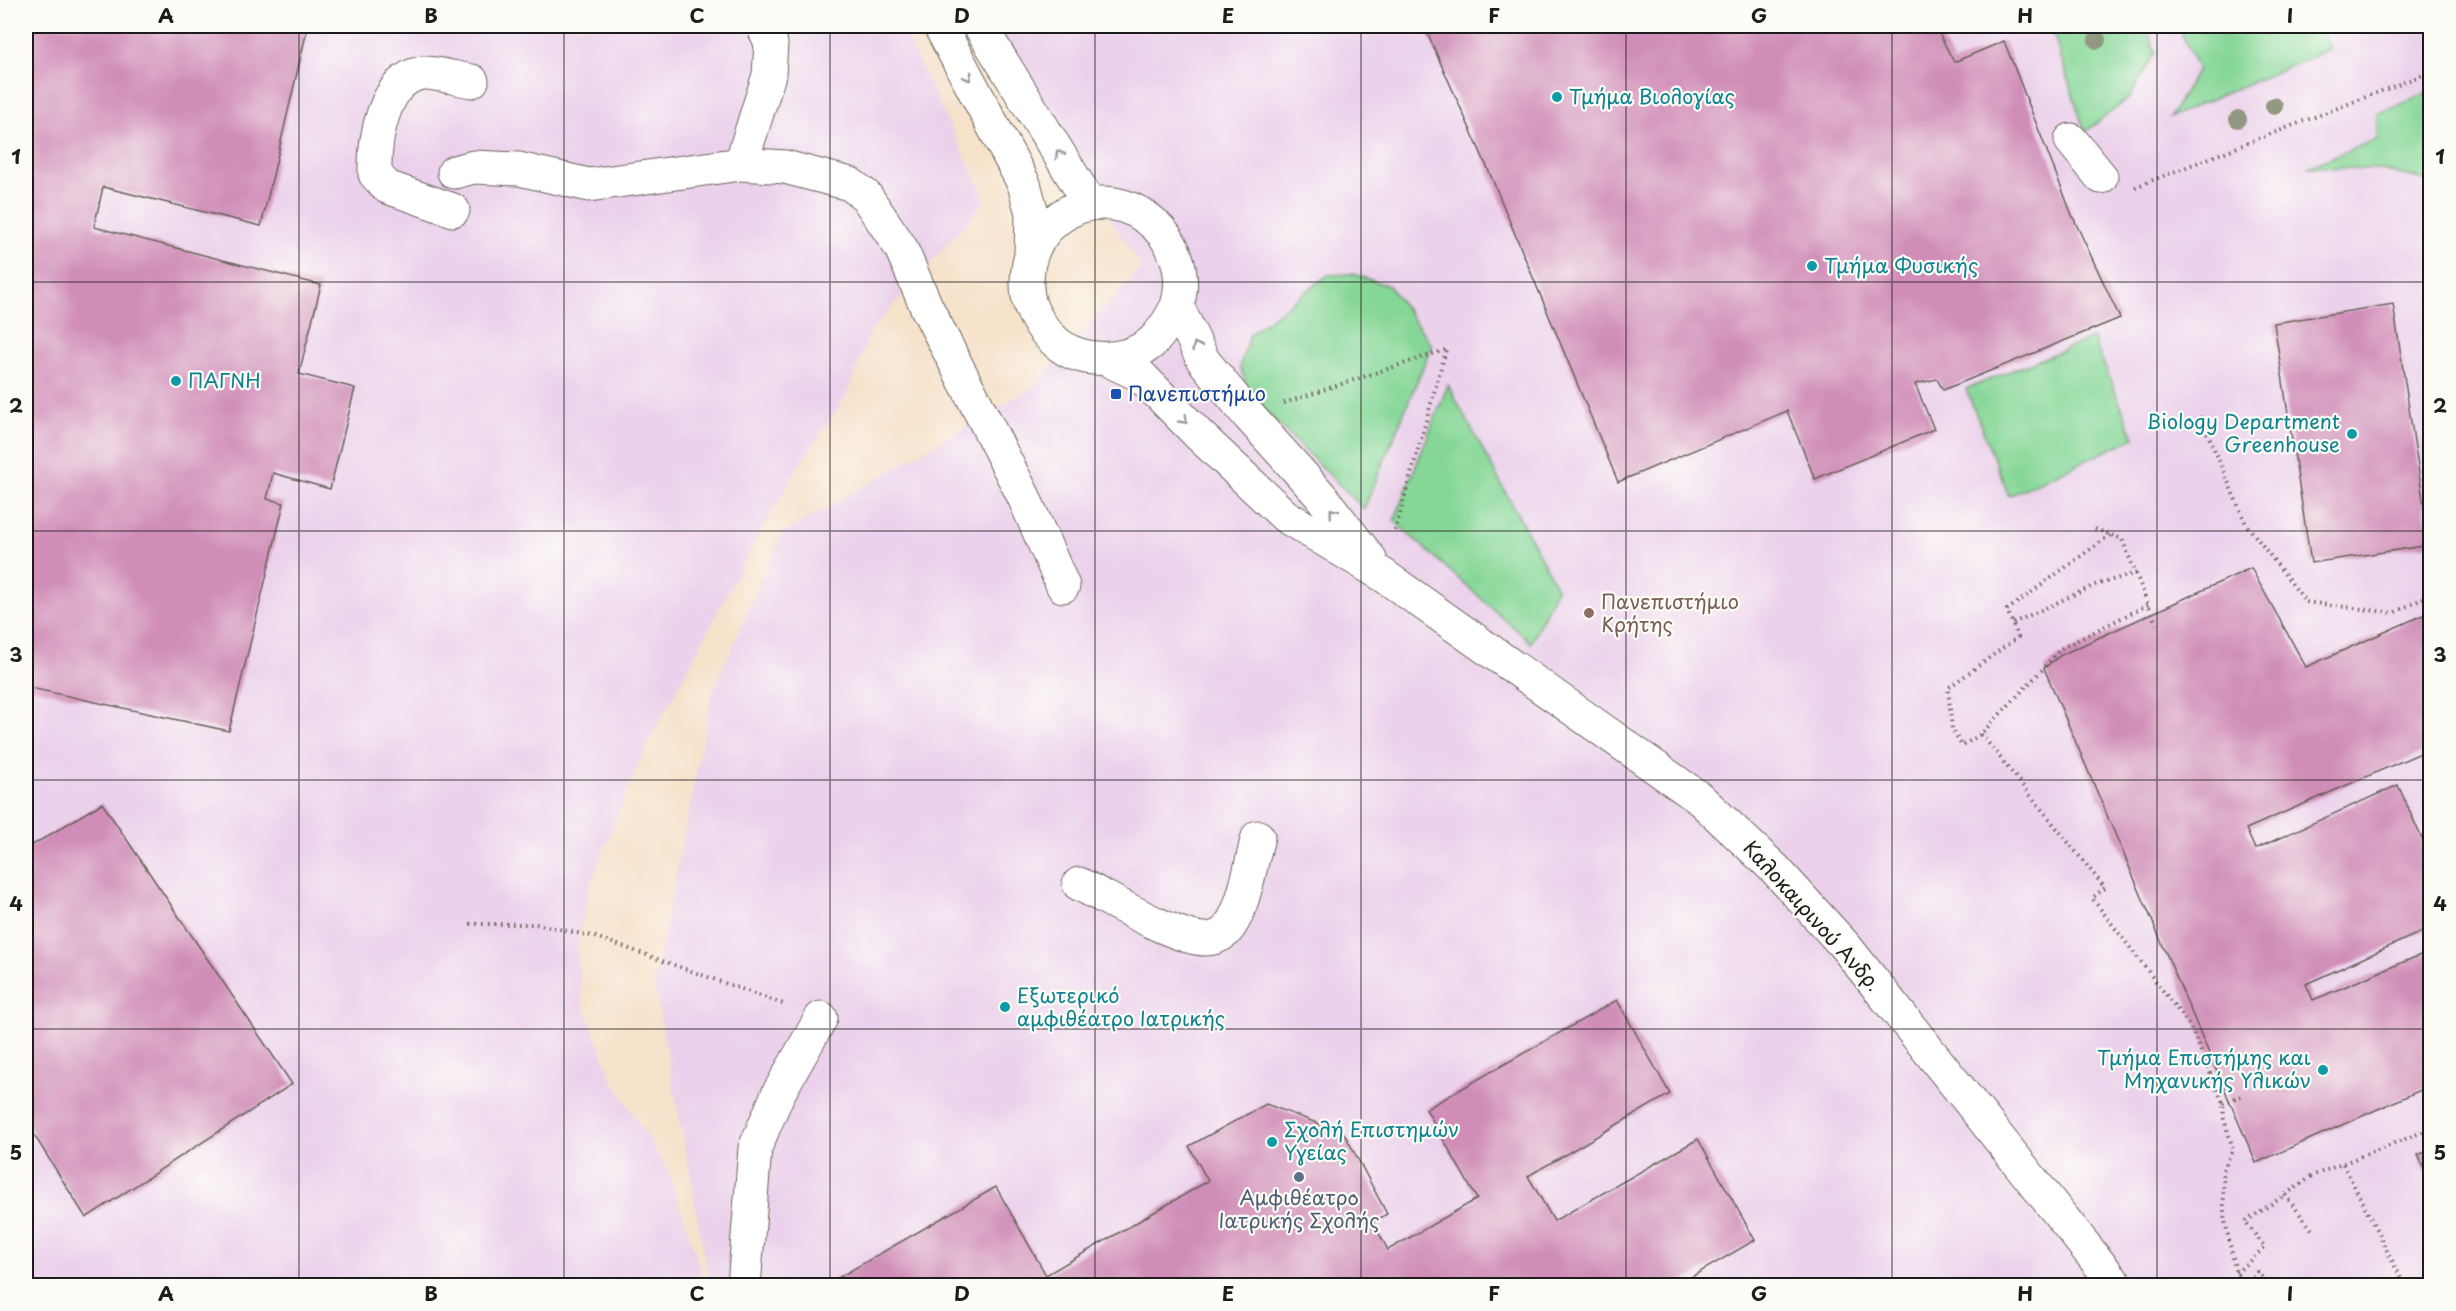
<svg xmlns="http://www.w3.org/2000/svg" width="2456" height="1311" viewBox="0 0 2456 1311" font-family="'Playpen Sans',sans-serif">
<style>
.built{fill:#ebd1eb}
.green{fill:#86d797;stroke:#517a5a;stroke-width:1.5}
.building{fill:#d08db7}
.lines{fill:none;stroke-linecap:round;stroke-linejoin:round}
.minor-casing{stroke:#686159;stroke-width:35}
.path{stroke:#686159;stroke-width:4;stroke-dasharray:1.5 4.5;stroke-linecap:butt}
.minor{stroke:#fff;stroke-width:33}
.tree{fill:#929882}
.oneway{stroke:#999}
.grid{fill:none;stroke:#1c1c1c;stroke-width:1.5;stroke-opacity:0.55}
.culture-dot{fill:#0f9aa8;stroke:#fdfcf7;stroke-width:2}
.transit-dot{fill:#1a4fb4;stroke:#fdfcf7;stroke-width:2}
.education-dot{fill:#8d6e63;stroke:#fdfcf7;stroke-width:2}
.service-dot{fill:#5c6f8a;stroke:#fdfcf7;stroke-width:2}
.labels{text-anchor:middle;stroke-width:4.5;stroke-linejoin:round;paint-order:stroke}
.culture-label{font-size:20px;fill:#0d838f;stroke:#fdfcf7;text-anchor:start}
.transit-label{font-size:20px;fill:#164399;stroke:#fdfcf7;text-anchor:start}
.education-label{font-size:20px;fill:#785e54;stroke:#fdfcf7;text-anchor:start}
.street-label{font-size:20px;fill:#1c1c1c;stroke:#fdfcf7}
.service-label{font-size:20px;fill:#4e5e75;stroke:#fdfcf7}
.neatline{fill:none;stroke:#1c1c1c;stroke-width:2}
.grid-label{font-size:20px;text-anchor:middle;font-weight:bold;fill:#1c1c1c}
</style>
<rect width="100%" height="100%" fill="#fdfcf7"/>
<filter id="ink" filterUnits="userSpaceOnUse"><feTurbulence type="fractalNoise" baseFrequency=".0167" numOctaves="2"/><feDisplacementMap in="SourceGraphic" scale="12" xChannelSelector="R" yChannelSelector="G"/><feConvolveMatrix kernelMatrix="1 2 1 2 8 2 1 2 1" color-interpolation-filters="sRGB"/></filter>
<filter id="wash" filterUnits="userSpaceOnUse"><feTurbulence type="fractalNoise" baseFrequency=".008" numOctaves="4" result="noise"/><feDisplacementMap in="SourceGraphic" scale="24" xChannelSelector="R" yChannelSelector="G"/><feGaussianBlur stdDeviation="1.35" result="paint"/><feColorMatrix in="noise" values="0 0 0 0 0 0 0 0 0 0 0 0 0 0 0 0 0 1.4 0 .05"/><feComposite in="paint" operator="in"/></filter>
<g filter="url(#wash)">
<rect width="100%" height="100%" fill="#f6e1c9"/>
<path class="built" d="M26 26H901L986 200 871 331 846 397 797 469 752 547 641 757 589 887 577 946 582 1001 613 1081 668 1171 701 1271V1285H26Z
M989 26H2430V1285H709L692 1185 654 984 712 693 782 534 1035 386 1141 267Z"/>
<path class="green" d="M2051 26H2147L2155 53 2129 98 2085 132Z
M2178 26H2321L2330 49 2170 117 2198 69Z
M2430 92V181L2377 169 2308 167 2377 139V114Z
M1353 274 1389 286 1432 345 1364 509 1251 397 1240 367 1250 334 1328 275Z
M2093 338 2134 438 2009 496 1966 389Z
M1448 385 1557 588 1531 643 1394 521Z"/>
<g id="blocks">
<path class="building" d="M26 26H308L261 226 103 187 94 227 321 285 299 374 355 388 330 489 273 473 267 499 284 503 229 731 26 687Z
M1424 26H1935L1954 62 2004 41 2072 215 2120 318 1943 390 1937 379 1915 384 1934 429 1815 479 1787 411 1618 482 1488 169Z
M2393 304 2430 545 2311 563 2274 323Z
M2251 568 2306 667 2430 612V749L2246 829 2255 849 2398 785 2430 857V928L2306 984 2313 1000 2430 951V1086L2256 1163 2044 668 2061 655Z
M102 803 292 1084 86 1218 26 1122V849Z
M1617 1000 1670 1094 1528 1176 1554 1221 1698 1139 1755 1240 1676 1286H824L996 1187 1046 1275 1208 1181 1189 1146 1266 1104 1344 1133 1387 1214 1373 1222 1388 1250 1477 1199 1426 1109Z
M2430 1150V1181L2418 1155Z"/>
</g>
</g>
<g filter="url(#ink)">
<use href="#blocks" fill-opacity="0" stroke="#686159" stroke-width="1.5"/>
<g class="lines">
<g class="minor-casing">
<path id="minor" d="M940 26 1024 184 1032 213 1031 254
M980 26 1090 204
M2071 140 2101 177
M741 164 769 75 771 43 763 26
M454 172 474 167 519 169 589 185 741 164 785 167 850 184 866 196 901 248 927 308 1023 495 1063 586
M453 210 387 187 375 174C374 141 383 79 422 73 434 72 459 79 472 81
M1177 306C1170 320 1163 332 1151 343 1126 363 1083 364 1058 344 1047 335 1039 324 1033 312 1025 296 1026 279 1029 263 1033 246 1042 232 1055 221 1114 171 1199 234 1177 306L1203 360 1248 415 1320 495 1370 559
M1106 359 1140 375 1199 435 1285 516 1383 575 1699 798 1775 869 1845 946 2117 1286
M1079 884C1108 898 1174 938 1204 939 1212 939 1219 937 1225 932 1243 915 1251 862 1258 837
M744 1286 755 1148 778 1094 821 1018"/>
</g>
<path class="path" d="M2135 187 2430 72
M1284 403 1445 350
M2200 416 2246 524 2306 602 2393 613 2430 595
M2095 529 2122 539 2156 624
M1395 531 1446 350
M2110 535 2007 610 2018 637 1948 688 1952 730 1962 746 1981 734 2044 668 2060 649 2149 604
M2013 623 2095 585 2136 573
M1981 734 2105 888 2092 898 2190 1026 2223 1103 2224 1119 2233 1149 2223 1170 2224 1216 2236 1273 2245 1286
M470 924H536L596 937 786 1005
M2223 1103 2243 1095
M2343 1164 2405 1286
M2285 1195 2313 1231
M2236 1273 2265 1247 2245 1222 2314 1175 2430 1129
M2245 1286 2258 1272 2270 1286"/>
<use href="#minor" class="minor"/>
</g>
<g class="tree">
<circle cx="2097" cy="40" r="9"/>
<circle cx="2274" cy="106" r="9"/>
<circle cx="2238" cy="119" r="9"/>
</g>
<defs><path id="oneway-chevron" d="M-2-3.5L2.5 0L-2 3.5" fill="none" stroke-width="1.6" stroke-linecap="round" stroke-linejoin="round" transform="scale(1.5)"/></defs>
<g class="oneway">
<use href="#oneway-chevron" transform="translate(968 77) rotate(61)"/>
<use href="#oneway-chevron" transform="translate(1059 154) rotate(-122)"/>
<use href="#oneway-chevron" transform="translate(1196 346) rotate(-116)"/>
<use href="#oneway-chevron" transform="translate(1184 420) rotate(46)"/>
<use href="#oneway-chevron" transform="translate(1333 512) rotate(-128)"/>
</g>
</g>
<path class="grid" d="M299 26V1286M564 26V1286M830 26V1286M1095 26V1286M1361 26V1286M1626 26V1286M1892 26V1286M2157 26V1286M26 282H2430M26 531H2430M26 780H2430M26 1029H2430"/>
<g class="culture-dot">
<circle cx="1557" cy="97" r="6"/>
<circle cx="1812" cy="266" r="6"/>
<circle cx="176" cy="381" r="6"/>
<circle cx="2352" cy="434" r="6"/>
<circle cx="1005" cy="1007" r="6"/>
<circle cx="2323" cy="1070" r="6"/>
<circle cx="1272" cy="1142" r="6"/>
</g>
<rect class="transit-dot" x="1110" y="388" width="12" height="12" rx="3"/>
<circle class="education-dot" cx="1589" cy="613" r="6"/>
<circle class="service-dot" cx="1299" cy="1177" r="6"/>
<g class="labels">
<g class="culture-label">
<text x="1569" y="104">Τμήμα Βιολογίας</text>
<text x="1824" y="273">Τμήμα Φυσικής</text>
<text x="188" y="388">ΠΑΓΝΗ</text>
<text x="2340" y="429" text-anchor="end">Biology Department<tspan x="2340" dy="23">Greenhouse</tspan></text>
<text x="1017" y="1003">Εξωτερικό<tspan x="1017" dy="23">αμφιθέατρο Ιατρικής</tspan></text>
<text x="2311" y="1065" text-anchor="end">Τμήμα Επιστήμης και<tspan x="2311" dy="23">Μηχανικής Υλικών</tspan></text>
<text x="1284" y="1137">Σχολή Επιστημών<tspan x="1284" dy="23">Υγείας</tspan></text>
</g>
<g class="transit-label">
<text x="1128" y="401">Πανεπιστήμιο</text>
</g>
<g class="education-label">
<text x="1601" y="609">Πανεπιστήμιο<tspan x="1601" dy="23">Κρήτης</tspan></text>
</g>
<g class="street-label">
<text transform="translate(1812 916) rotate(48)" y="7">Καλοκαιρινού Ανδρ.</text>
</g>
<g class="service-label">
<text x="1299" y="1205">Αμφιθέατρο<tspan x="1299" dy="23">Ιατρικής Σχολής</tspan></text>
</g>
</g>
<rect width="2456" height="1311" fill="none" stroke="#fdfcf7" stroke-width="66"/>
<rect x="33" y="33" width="2390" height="1245" class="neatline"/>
<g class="grid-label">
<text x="166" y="23">A</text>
<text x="431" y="23">B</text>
<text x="697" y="23">C</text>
<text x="962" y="23">D</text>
<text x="1228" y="23">E</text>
<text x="1494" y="23">F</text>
<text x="1759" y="23">G</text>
<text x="2025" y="23">H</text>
<text x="2290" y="23">I</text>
<text x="16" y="164">1</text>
<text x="2440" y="164">1</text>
<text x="16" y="413">2</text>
<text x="2440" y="413">2</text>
<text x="16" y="662">3</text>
<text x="2440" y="662">3</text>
<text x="16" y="911">4</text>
<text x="2440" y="911">4</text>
<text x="16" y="1160">5</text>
<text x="2440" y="1160">5</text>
<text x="166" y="1301">A</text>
<text x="431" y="1301">B</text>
<text x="697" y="1301">C</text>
<text x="962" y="1301">D</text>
<text x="1228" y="1301">E</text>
<text x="1494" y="1301">F</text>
<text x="1759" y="1301">G</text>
<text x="2025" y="1301">H</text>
<text x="2290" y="1301">I</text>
</g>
</svg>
